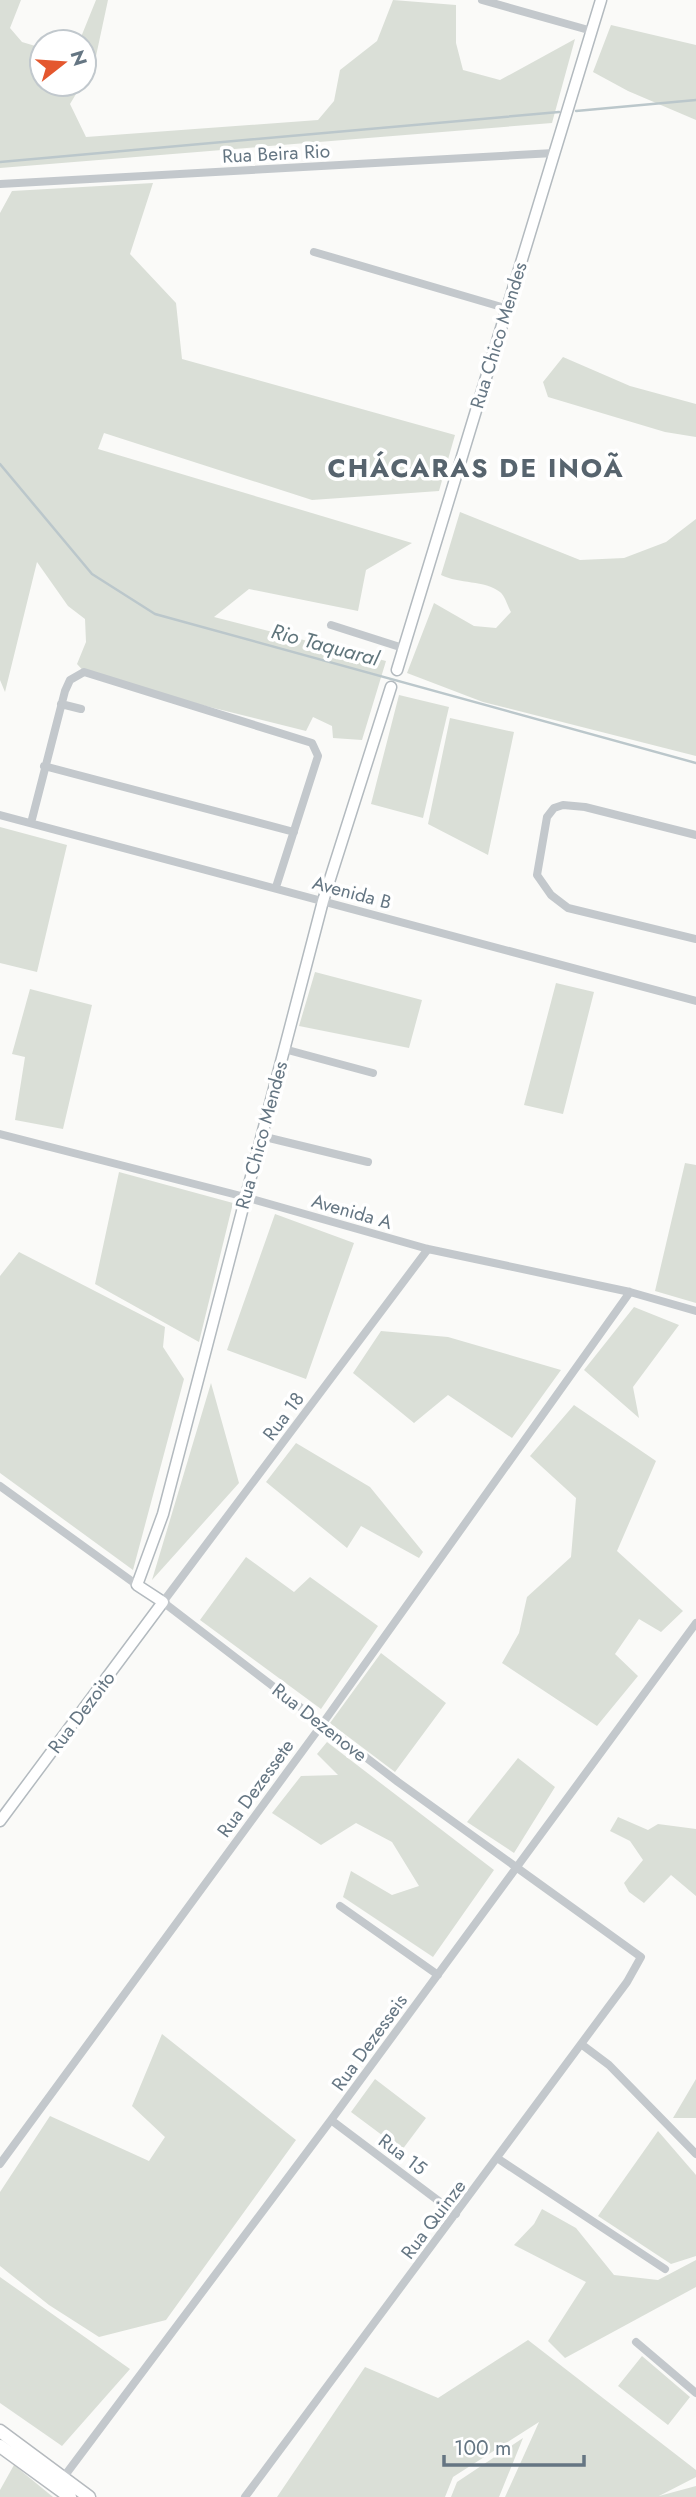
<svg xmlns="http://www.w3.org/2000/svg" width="696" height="2497" viewBox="0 0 696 2497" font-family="Jost,sans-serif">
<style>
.green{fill:#dadfd7}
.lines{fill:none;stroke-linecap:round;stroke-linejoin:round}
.stream{stroke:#bbc7cb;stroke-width:2.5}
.secondary-casing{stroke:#b3babf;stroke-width:13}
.primary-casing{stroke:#b5babe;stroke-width:15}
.minor{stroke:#c3c8cc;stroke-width:8}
.secondary{stroke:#fff;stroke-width:10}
.primary{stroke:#fff;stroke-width:12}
.labels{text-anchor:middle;stroke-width:7;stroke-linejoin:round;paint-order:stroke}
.street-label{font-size:19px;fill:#657683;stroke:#fff}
.water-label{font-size:21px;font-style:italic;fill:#60757c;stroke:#fff}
.district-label{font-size:26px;font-weight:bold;letter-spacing:2px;fill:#57646e;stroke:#fff}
</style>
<rect width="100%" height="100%" fill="#fafaf8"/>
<path class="green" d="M0 0H21L10 28 22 42 42 48V84H82L70 104 86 137 318 120 334 101 340 70 377 41 393 0 456 5V43L463 70 500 80 575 39 552 123 0 168Z
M96 0H108L96 56 84 81V42H79Z
M611 25 696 45V120L628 91 593 72Z
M153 183 130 254 176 303 182 359 455 435 439 491 312 500 104 433 98 449 412 543 366 570 358 611 249 589 214 617 386 661 362 740 333 738 332 726 313 717 306 731 89 677 77 664 86 642 85 619 68 606 37 562 5 692 0 680V213L12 191Z
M563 357 630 386 696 404V437L665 432 548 397 543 382Z
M460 512 580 560 624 558 666 542 696 519V756L483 702 407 673 434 603 474 626 496 628 511 612C508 607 505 596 500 592 485 580 459 584 441 575Z
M399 695 449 707 423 818 371 804Z
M450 718 514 732 488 855 428 824Z
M0 827 67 845 37 972 0 963Z
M315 972 422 1000 409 1048 299 1026Z
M556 983 594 992 563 1114 524 1105Z
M30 989 92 1005 63 1129 15 1120 25 1057 12 1054Z
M685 1163 696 1165V1303L655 1291Z
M119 1172 233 1203 199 1342 95 1284Z
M275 1214 354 1243 306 1379 227 1350Z
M19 1252 165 1327 163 1347 184 1379 133 1570 0 1473V1276Z
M634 1307 679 1325 633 1387 639 1418 584 1370Z
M381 1331 448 1337 561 1370 512 1438 448 1395 414 1423 353 1373Z
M211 1383 239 1483 152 1580Z
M574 1405 656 1461 617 1551 683 1611 661 1632 639 1619 615 1654 638 1676 597 1726 502 1663 519 1633 527 1597 571 1557 576 1498 530 1456Z
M296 1443 370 1487 423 1552 419 1558 361 1526 347 1548 266 1482Z
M246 1557 294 1592 310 1577 378 1626 321 1709 200 1620Z
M381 1653 446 1703 395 1772 330 1723Z
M327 1742 494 1870 433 1957 343 1897 351 1871 392 1895 419 1886 392 1842 356 1823 321 1845 272 1813 301 1776 338 1775 317 1754Z
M518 1758 555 1787 514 1853 467 1822Z
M618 1817 648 1830 658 1824 696 1829V1896L671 1875 644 1903 629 1892 624 1883 643 1860 630 1841 610 1831Z
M162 2034 296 2140 166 2320 99 2337 49 2305 0 2266V2192L50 2116 149 2161 165 2137 132 2106Z
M375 2079 426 2118 402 2150 351 2112Z
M696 2079V2118H673Z
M658 2131 696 2175V2256L671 2264 598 2216Z
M542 2209 576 2228 614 2275 658 2280 696 2260V2287L565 2358 548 2341 586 2282 514 2245 534 2224Z
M0 2277 130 2369 62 2446 0 2403Z
M528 2340 696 2470V2477L659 2496 696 2486V2497H505L539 2422 453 2477 445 2497H277L365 2367 438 2398Z
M642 2356 690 2397 668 2425 618 2386Z
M523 2438 499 2497H451L457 2482Z
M14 2465 53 2497H0V2490Z"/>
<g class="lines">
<path class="stream" d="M576 111 696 100
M0 162 559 112
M0 464 92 574 155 614 696 763"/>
<g class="secondary-casing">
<path id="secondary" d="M397 670 601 0
M0 1821 163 1602 137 1585 163 1514 323 901 391 687"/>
</g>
<g class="primary-casing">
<path id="primary" d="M0 2431 89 2497
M0 2446 70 2497"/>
</g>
<path class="minor" d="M482 0 592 31
M0 184 554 153
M314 252 505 308
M331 625 403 648
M61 704 81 709
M44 766 294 832
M0 815 696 1001
M31 823 65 691 70 680 84 672 312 743 318 756 276 887
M696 835 585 807 563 805 554 808 547 817 537 875 551 895 568 908 696 939
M284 1049 373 1073
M0 1134 245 1197 428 1249 630 1292 696 1311
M261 1136 368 1162
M0 1486 137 1585
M340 1906 438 1975
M581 2044 609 2065 696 2154
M331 2120 456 2214
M497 2158 665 2269
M0 2164 323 1723 630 1292
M636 2342 696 2393
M63 2478 331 2120 696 1623
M245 2497 627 1982 641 1957 398 1782 163 1602 428 1249"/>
<use href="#secondary" class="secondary"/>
<use href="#primary" class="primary"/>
</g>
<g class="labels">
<g class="street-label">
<text transform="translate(276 153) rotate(-3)" y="7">Rua Beira Rio</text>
<text transform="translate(498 335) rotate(-73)" y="7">Rua Chico Mendes</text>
<text transform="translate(352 892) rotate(15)" y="7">Avenida B</text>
<text transform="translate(261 1135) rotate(-75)" y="7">Rua Chico Mendes</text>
<text transform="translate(352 1211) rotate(16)" y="7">Avenida A</text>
<text transform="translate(283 1416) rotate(-53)" y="7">Rua 18</text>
<text transform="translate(81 1712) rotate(-53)" y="7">Rua Dezoito</text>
<text transform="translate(320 1722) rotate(38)" y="7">Rua Dezenove</text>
<text transform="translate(255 1788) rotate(-54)" y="7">Rua Dezessete</text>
<text transform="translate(369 2042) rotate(-54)" y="7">Rua Dezesseis</text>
<text transform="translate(403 2154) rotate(37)" y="7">Rua 15</text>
<text transform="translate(433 2219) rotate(-53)" y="7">Rua Quinze</text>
</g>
<g class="water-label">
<text transform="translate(325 645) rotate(15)" y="7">Rio Taquaral</text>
</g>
<g class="district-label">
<text x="476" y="477">CHÁCARAS DE INOÃ</text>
</g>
</g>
<g transform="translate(63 63) rotate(73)"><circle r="33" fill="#ffffff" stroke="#c1c8cd" stroke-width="2"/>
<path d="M0-5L12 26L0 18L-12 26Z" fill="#e4572e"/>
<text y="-10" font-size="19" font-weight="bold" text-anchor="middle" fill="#657683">N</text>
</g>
<path d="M444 2455v10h140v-10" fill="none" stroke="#657683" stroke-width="3.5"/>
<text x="454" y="2455" font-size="21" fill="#657683" stroke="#ffffff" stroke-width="5" paint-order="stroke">100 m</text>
</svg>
